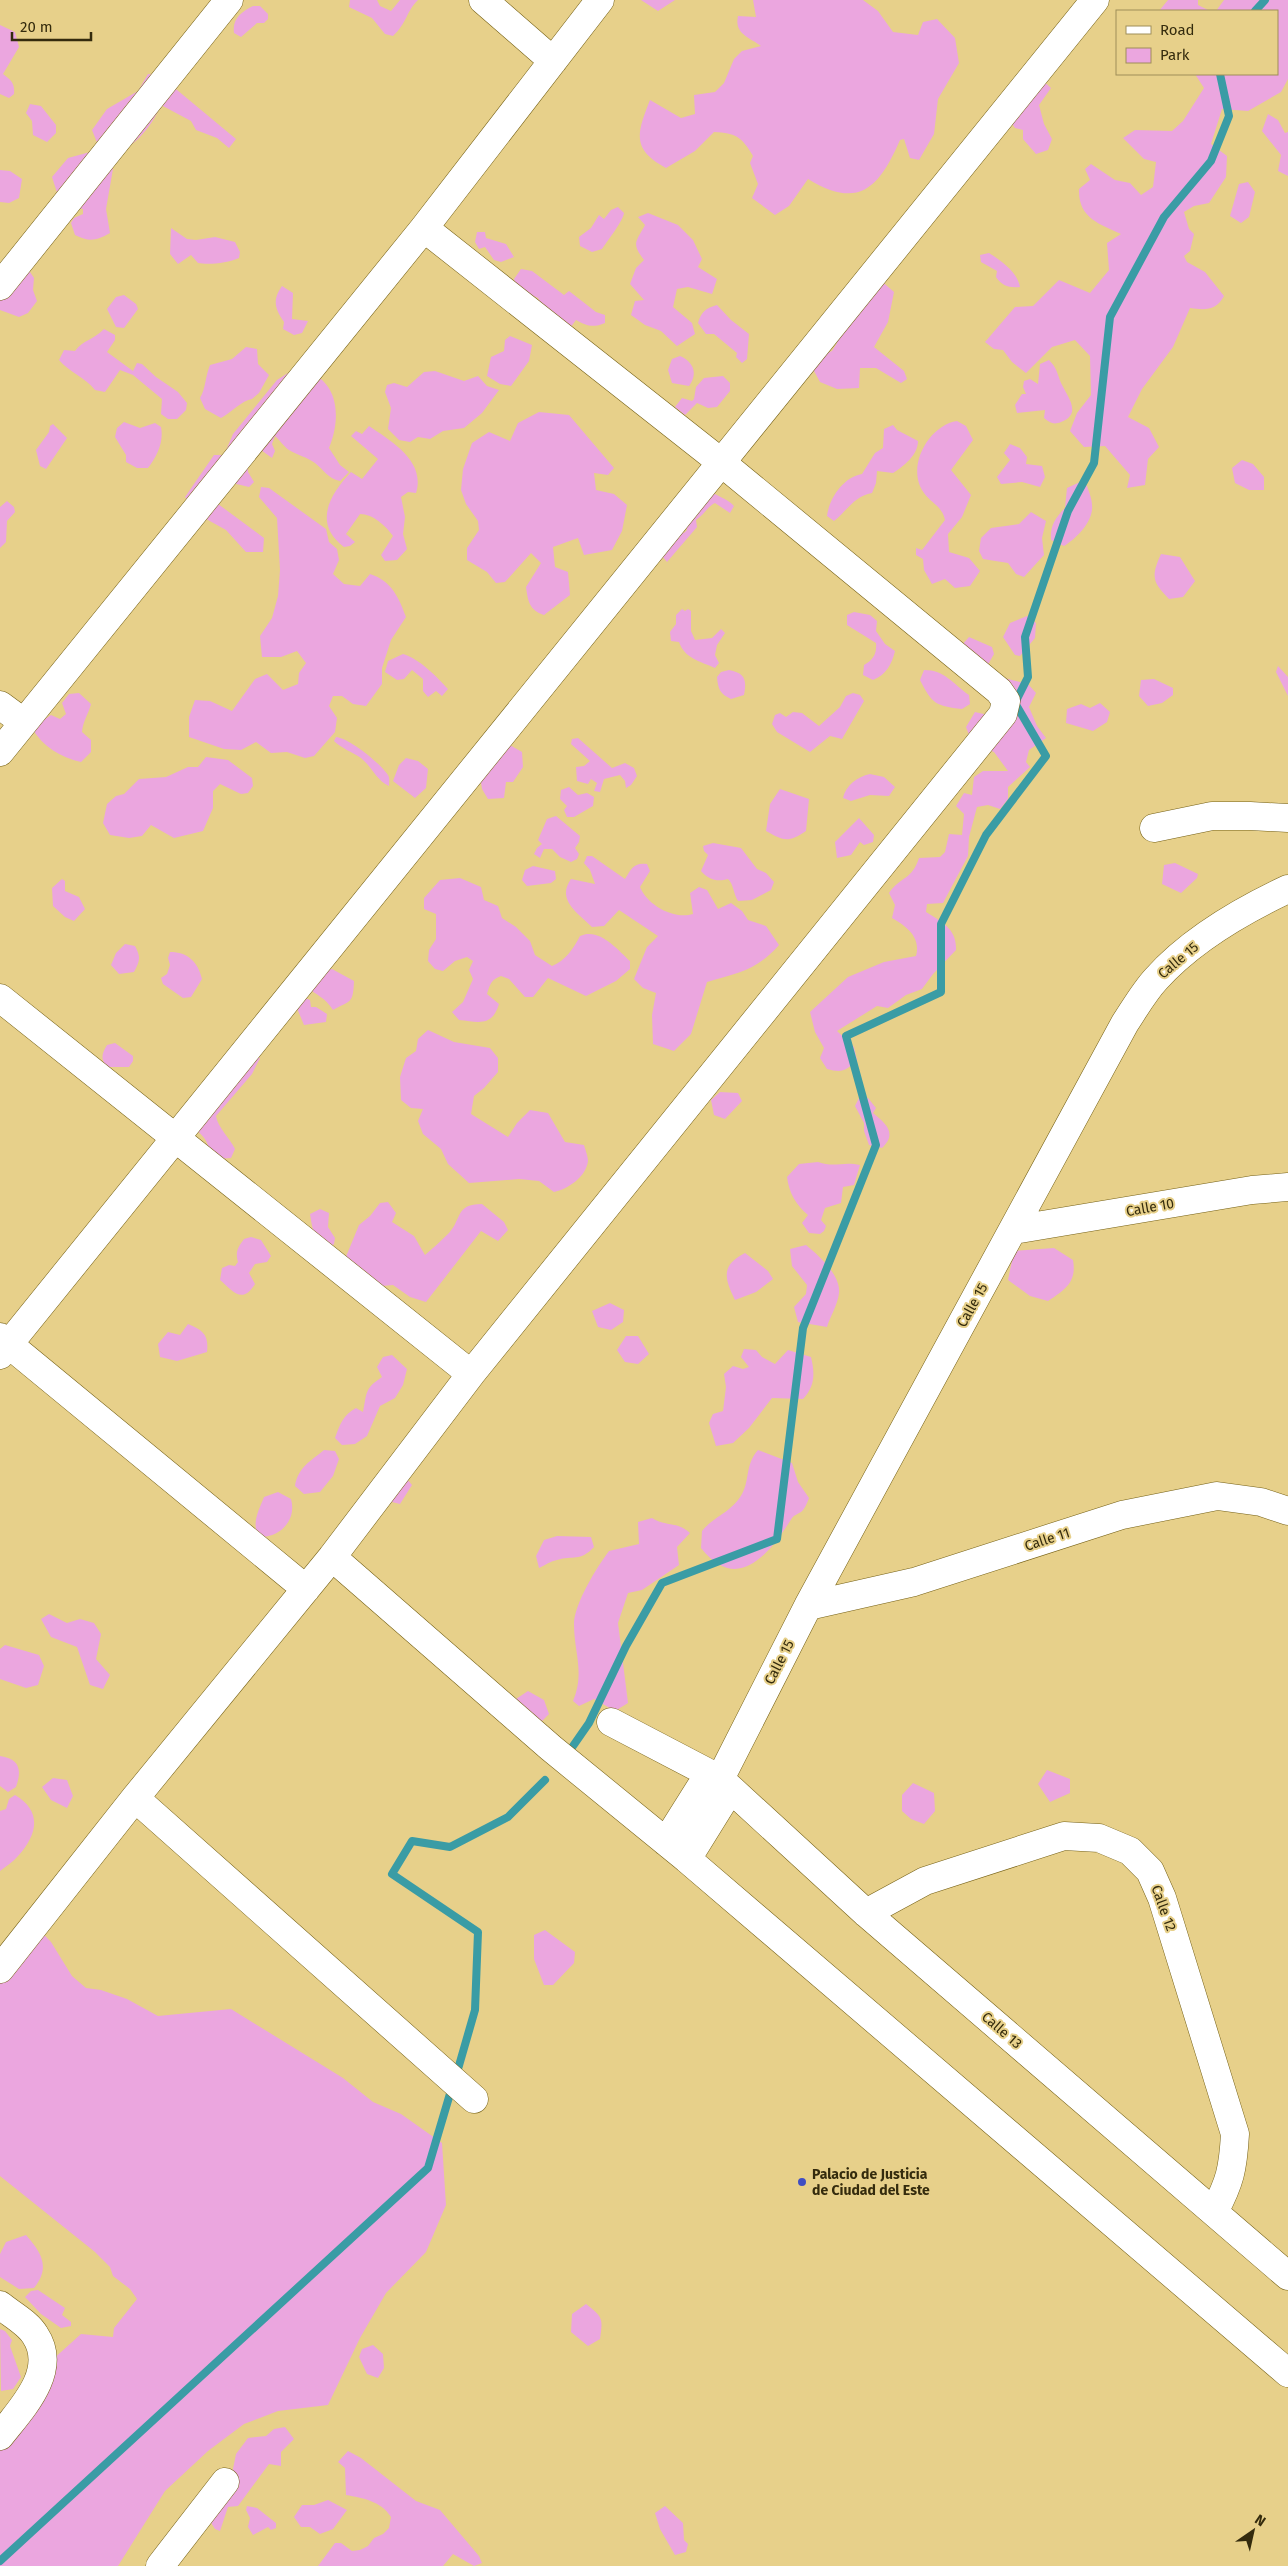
<svg xmlns="http://www.w3.org/2000/svg" width="1288" height="2566" viewBox="0 0 1288 2566" font-family="'Fira Sans',sans-serif">
<style>
.green{fill:#eba6df}
.lines{fill:none;stroke-linecap:round;stroke-linejoin:round}
.stream{stroke:#3a9ca5;stroke-width:8}
.minor-casing{stroke:#756015;stroke-width:29}
.minor{stroke:#fff;stroke-width:28}
.poi-dot{fill:#404ec2;stroke:#e7d08a;stroke-width:2}
.labels{text-anchor:middle;stroke-width:4;stroke-linejoin:round;paint-order:stroke}
.street-label{font-size:14px;fill:#342b0d;stroke:#e7d08a}
.poi-label{font-size:14px;font-weight:bold;fill:#342b0d;stroke:#e7d08a;text-anchor:start}
</style>
<rect width="100%" height="100%" fill="#e7d08a"/>
<path class="green" d="M350 0H377L380 6 391 11 400 0H418C407 10 407 23 393 36L385 34 372 18 349 7Z
M641 0H675L658 11Z
M753 0H863L878 11 893 32 918 35 923 22 937 19 955 38 959 63 938 99 934 134 919 160 910 158 904 139 900 140C879 188 859 210 808 179L789 206 775 215 752 198 758 184 750 163 753 156C742 137 736 133 714 132L695 151 666 168C631 149 637 133 650 100L681 118 695 114 694 95 715 92 724 83 734 59 742 51 761 46C749 37 734 34 738 16L756 17Z
M1168 0H1198V5L1210 11H1159Z
M1224 0H1288V79L1281 92 1248 111 1222 109 1211 144 1227 156 1226 177 1209 203 1194 206 1184 212 1189 229 1194 234 1190 251 1184 256 1187 262 1205 272 1224 296C1216 311 1205 310 1190 308L1173 347 1142 389 1128 417 1149 428 1159 447 1148 459 1145 485 1127 488 1130 475 1105 446 1084 447 1070 431 1077 413 1091 395 1090 356 1075 340 1052 347 1026 373 1012 362 1003 350 994 349 985 342 1015 307 1033 306 1059 280 1090 293 1109 270 1107 243 1121 234C1100 224 1078 218 1079 189L1090 180 1085 169 1091 164 1115 180 1130 183 1141 195 1153 187 1156 162 1144 159 1123 138 1135 130 1172 131 1183 121 1204 88 1195 74H1277V11H1216Z
M253 6H260L268 14V19L264 23H257L241 37 234 33C232 19 241 12 253 6Z
M0 25 15 32 19 47 3 74C11 80 15 83 14 94L9 98 0 94Z
M148 74 159 75 236 139 229 148 217 138 196 130 191 121 161 105C151 128 133 149 109 157L113 169 106 209 110 233C96 241 89 242 75 235L71 223 74 218 83 214V209L61 205 52 177 68 158 90 152 98 145 92 130 107 109 138 91Z
M1040 78 1051 88 1039 105 1044 124 1052 139 1048 150 1036 154 1023 139V130L1015 128 1009 119Z
M30 104 41 106 56 125V133L47 142 33 135 32 121 26 113Z
M1268 114 1278 120 1285 133 1288 132V176L1278 171 1281 155 1262 131Z
M0 170 10 171 22 179 19 198 9 203 0 202Z
M1248 182 1255 192 1249 217 1241 223 1230 216 1239 184Z
M618 207 624 213C623 221 608 240 602 249L592 252 580 246 579 237 591 228 599 215 604 219 611 210Z
M648 213 678 225 693 240 702 259 698 267 717 279 712 294 688 287 677 289 673 307 692 323 695 334 677 346 661 331 645 325 631 315 635 301 644 300 630 284 636 268 644 260C631 243 636 242 645 225L638 217Z
M171 228 187 239 196 240 215 237 235 242 240 252 239 258C228 263 209 265 198 263L191 255 178 264 170 254Z
M477 232H485L486 238 506 244 514 257 501 262 494 260 485 247 479 249 475 242Z
M989 253C1001 261 1017 271 1020 287 1009 288 1002 286 996 277L997 271 981 262 980 255Z
M0 266 30 272 34 278 33 290 37 301 28 313 19 317 0 310Z
M521 269 532 271 564 295 569 291 596 312 605 315V323C593 328 587 326 576 320L567 332 542 306 538 298 517 289 514 279Z
M879 279 894 292 888 322 874 347 904 371 907 379 901 383 876 368H860L859 388 837 389 820 382 813 369 820 356 832 351 837 343 832 326Z
M282 286 293 293 292 319 308 321 302 333 294 335 283 329 284 322C275 309 272 300 282 286Z
M124 295 136 304 138 309 124 328 116 327 107 309 116 297Z
M717 305 731 320 749 334 747 359 742 363 736 357 737 353 714 334H706L698 323C701 312 706 308 717 305Z
M104 329 115 335V340L107 352 133 371 137 363 142 364 156 377 178 392 187 403 186 410 177 419H168L161 414 162 399 133 375 120 370 105 392 95 390C85 377 70 373 59 360L64 350 75 351C83 340 95 339 104 329Z
M510 336 532 345 529 361 511 386 500 384 487 376 491 357 504 351 505 340Z
M246 347 257 349 258 364 269 375 259 393 252 399C242 400 231 413 221 418L205 409 200 398C206 388 205 377 210 365L232 359Z
M680 356C694 362 698 374 689 386L672 383 668 370 672 359Z
M1049 360C1057 368 1057 373 1061 383 1067 396 1083 414 1061 422 1054 425 1050 423 1044 418L1045 410 1017 413 1015 405 1022 394H1026L1023 387 1024 381 1030 379 1038 384 1040 364Z
M435 371 464 381 478 376 487 386 499 390 482 413 464 428 443 431 430 439 418 437 410 442 399 440 388 429 391 408 385 392 387 385 394 383 407 387 424 372Z
M288 373C295 373 308 371 315 375 341 390 339 424 329 448L340 465 349 472 340 481C327 478 324 470 315 463 307 457 297 455 289 450 284 447 280 440 275 436L272 444 275 451 272 458 261 450 248 459V472L254 482 249 487 224 481 214 501 264 538 263 552H246L226 530 199 515 185 497 214 455H224L233 434 277 380Z
M723 376 730 383V391L717 407 708 408 697 403 685 415 675 407 682 398 692 401 694 399 696 387 704 378Z
M539 412 569 415 614 468 608 475 594 473 596 490 614 494 627 505 622 531 612 550 584 555 578 538 553 547 555 567 568 572 570 595 544 615C529 610 528 601 526 587L541 563 531 553 505 582 496 583 487 572 467 560V548L479 530 478 521 466 504 461 490 463 469 472 443 489 432 510 441 518 423Z
M957 421 966 426 973 440 951 470 971 495 962 517 948 534 949 552 969 558 980 571 970 586 955 588 945 579 932 584 924 570 923 559 916 555V548L922 550 945 520C942 506 932 504 924 493 905 467 929 425 957 421Z
M124 422 140 428 155 423 161 427C164 442 157 456 148 468H137L126 462V455L115 437 117 428Z
M53 424 67 438 46 469 40 466 36 450 49 432 50 426Z
M893 425 897 430 918 441C918 455 904 466 893 473L877 471 876 483 872 493C854 496 847 511 834 521L827 516C829 499 843 477 862 474L875 453 883 448 884 429Z
M369 426C391 441 426 461 416 493L408 492 401 497 405 517 403 534 407 549 397 560 385 561 381 555 393 536C386 526 373 514 360 514L346 534 355 542 350 546 344 547C313 524 329 495 351 472L362 479 378 459 351 436 356 431 362 434Z
M1010 444 1020 448 1027 457 1026 464 1042 466 1045 477 1040 487 1022 482 1001 484 997 477 1010 460 1004 453Z
M1242 460 1253 464 1264 477V490H1249L1235 483 1232 468Z
M1080 482 1087 486C1089 492 1092 499 1092 505 1094 521 1076 539 1064 546L1051 540C1050 526 1055 518 1065 508L1067 488Z
M261 487 269 488 326 529 329 542 337 549 339 560 333 574 344 584 360 586 370 574C392 581 399 598 406 617L391 640 382 668V684L366 706 353 704 342 696H333L329 706 337 718 335 732 314 756 305 758 287 752 271 753 256 742 241 750 224 749 189 737V717L195 700 210 701 232 711 255 679 267 674 283 690 298 684 299 673 306 663 297 651 281 657H262L260 636 272 618 278 596 280 570 277 518 259 497Z
M706 489C716 496 727 498 734 506L730 513 715 503C708 506 704 515 696 520L697 527 667 562 662 556 677 525 684 533 687 530 683 518Z
M7 501 14 507 15 512 7 521 6 542 0 548V507Z
M1031 512 1046 521 1042 538 1044 555 1024 577 1016 574 1008 563 983 559 979 551 981 538 991 528 1019 524Z
M1161 554 1180 557 1195 581 1183 597 1169 599C1152 582 1151 576 1161 554Z
M682 609 685 611 688 609 691 611V631L695 640 712 638 721 629 725 633 717 645 715 655 719 663 715 668C700 661 685 659 679 642L671 641 670 632 676 624V615Z
M854 612 870 615 877 621 876 631 885 644 895 651C892 664 886 675 873 680L863 675 864 665C873 660 877 654 876 643L847 625V615Z
M1027 616 1036 623 1035 638 1020 656 1015 655 1003 637 1010 623Z
M969 637 992 647 994 654 982 675 962 645Z
M403 654C420 659 437 677 448 689L442 696 436 691 428 697 423 691V679L412 670 404 679 397 680 385 672 388 661Z
M1278 666 1288 677V696L1276 672Z
M729 670C745 673 747 680 744 695L731 699C720 694 718 689 717 677L721 672Z
M924 670C945 670 953 684 969 695L970 704 962 709C936 706 932 704 920 680Z
M1004 678 1028 684 1036 693 1029 707 1037 726 1046 738 1029 750 1026 762 1030 767 1008 787V799L1000 809 988 805 977 807 969 837 968 856 943 903 927 904 926 912C942 922 957 929 956 950L933 974 922 989 906 995 888 1008 877 1006 837 1031 854 1047 857 1060C846 1071 842 1073 827 1069L820 1058 824 1048 815 1032 810 1012 848 977 884 962 916 956C921 938 908 927 892 918L895 905 889 893C901 876 912 880 919 858L940 857 945 852 949 834 962 835 964 814 956 806 964 793 972 795 974 777 983 771H1008L994 752 972 743 966 727 975 712 988 715Z
M1154 679 1173 688V695L1162 703 1148 706 1139 696 1141 680Z
M79 693 91 704C88 715 83 721 82 732L91 740V752L81 762C60 757 43 747 32 728L51 715 60 719 66 714 62 703 69 694Z
M853 693 860 695 864 701 842 739 830 736 810 752 777 732 772 724 775 715 780 713 786 717 793 712 802 713 819 726 840 707 846 696Z
M1100 703 1110 712 1107 722 1093 731 1066 723 1067 709 1081 704 1090 708Z
M336 737C349 738 380 763 388 775 390 778 389 782 389 786 377 781 372 767 361 758 352 752 341 748 334 741Z
M578 738 612 768 625 763 634 768 637 776 631 785 626 788 625 781 620 775 604 779 600 792 594 791 597 783 591 779 588 784 577 781 576 767 584 766 590 761 571 744 572 739Z
M503 741 522 752 523 767 513 782H506L504 798 488 799 482 789 479 770Z
M206 757 228 760 252 778 253 786 248 793 241 794 220 784 213 791V808L203 831 174 838 151 825 142 836 129 838 110 835 103 823 107 804 116 796 124 794 139 779 166 777 188 767H198Z
M406 758 418 761 428 769 426 788 415 798 393 781 399 765Z
M870 774 884 777 895 787 889 796 870 795 851 801 843 798C846 785 857 777 870 774Z
M569 787 578 795 587 793 594 797 593 806 574 817H567L564 810 567 806 560 799 561 790Z
M780 789 809 799 806 831C788 843 784 841 766 831L770 804Z
M556 816 580 836 579 842 575 848 579 854 577 859 571 862 560 857 552 849H544L540 858 534 854 537 848 542 844 538 840 547 819Z
M859 818 874 835 873 842 864 845 860 842 851 855 837 858 835 842Z
M713 843 741 848 757 869 766 873 774 882 771 890 752 900 738 901C733 893 734 885 728 879 717 882 709 880 701 871L708 855 704 851 703 846Z
M587 856H592L625 879C631 869 634 862 647 864L650 871 640 887C647 905 674 920 693 914L690 893 699 887 707 890 718 909 731 903 742 911 748 920 766 926 779 945C757 970 738 973 707 982L691 1034 674 1051 653 1044 652 1015 656 993 643 988 634 979 647 947 658 936 619 910 604 926 592 927C578 913 556 900 571 879L595 884 590 870 584 863Z
M1175 863 1198 874 1197 878 1181 893 1162 884 1164 865Z
M533 866 555 871 556 879 551 883 527 886 522 880 525 870Z
M460 878 481 887 484 900 498 906 502 918 516 927 530 941 535 955 552 966C565 961 574 948 580 936 599 927 617 949 630 961V969L616 981 586 996 548 978 533 997H525L509 979 501 976C491 980 490 984 487 994L499 1004C492 1027 479 1022 459 1020L452 1012 463 1002 473 979 469 970 473 961 467 957 455 961 443 971 435 969 428 961 429 950 436 939V914L424 909V898L440 880Z
M62 879 65 881V891L79 897 85 909 74 921 65 917 53 906 52 888Z
M125 944 135 946C141 957 140 961 134 972L119 974 111 965 116 953Z
M170 952C188 952 198 962 202 979L191 997 183 998 163 984 161 978 167 974 170 965 168 958Z
M332 969 354 981C353 1004 351 1000 333 1010 325 997 317 996 306 986L319 970Z
M298 995 310 1000 311 1007H316L327 1014 326 1022 304 1025 294 1001Z
M428 1030 454 1042 490 1048 498 1058V1072L484 1088 474 1096 471 1114 508 1137 517 1123 530 1110 548 1113 565 1142 584 1145C585 1149 588 1156 588 1161 586 1177 568 1189 554 1192L539 1181 519 1179 469 1183 448 1164 441 1149 423 1134 418 1121 423 1109 411 1108 401 1100 400 1077 406 1058 416 1051 418 1039Z
M115 1043 133 1056V1061L129 1067H107C100 1059 102 1053 107 1045Z
M251 1051 260 1058 252 1074 216 1116C218 1128 230 1138 235 1149L231 1158 216 1159 209 1154C210 1139 198 1131 186 1122Z
M720 1092 738 1093 742 1101 725 1119 714 1115 711 1100Z
M859 1098H868L876 1108 873 1113C885 1123 898 1133 882 1148L869 1145 864 1131V1123L855 1106Z
M818 1162C835 1168 843 1161 860 1165L854 1185 843 1187 841 1203 825 1208 821 1220 826 1226 824 1231 820 1234 809 1233 802 1223 808 1215C796 1205 789 1193 787 1177L799 1164Z
M388 1202 396 1213 392 1222 414 1236 425 1255C433 1248 441 1241 449 1233 462 1219 455 1204 482 1204L504 1222 508 1230 498 1241 481 1231 426 1302 410 1297 393 1285 382 1286 345 1259 359 1225 370 1216 380 1203Z
M320 1209 329 1213 328 1227 335 1238 334 1244 328 1250C314 1237 313 1233 310 1214Z
M251 1237 261 1240 271 1256 267 1262 255 1264 249 1273 255 1284C242 1305 233 1291 220 1280L222 1268 229 1265 235 1266 238 1262C235 1252 238 1247 244 1239Z
M806 1245C818 1255 841 1275 839 1293 838 1304 830 1317 827 1327L798 1322 794 1307 806 1294 807 1285 792 1266 790 1249Z
M1054 1248 1073 1260C1077 1282 1065 1290 1048 1301L1030 1296 1008 1280 1014 1251Z
M745 1253 768 1271 773 1279 756 1292 735 1300C724 1278 721 1265 745 1253Z
M610 1303 624 1310 623 1322 611 1330 598 1327 592 1311Z
M188 1324C203 1330 209 1335 207 1352L177 1361 160 1357 158 1344 168 1332 180 1335Z
M626 1336H638L649 1354 638 1364 625 1362 617 1350Z
M744 1349 756 1350 762 1357 775 1364 788 1350 811 1357C815 1374 815 1386 803 1399L772 1398 749 1428 733 1443 716 1446 709 1423 713 1414 723 1411 726 1387 724 1374 733 1366 743 1369 749 1367 741 1357Z
M392 1355 407 1369 403 1385 395 1398 380 1406 367 1436 355 1444 342 1445 335 1438C340 1424 343 1415 356 1408L363 1412C367 1393 364 1389 382 1377L377 1367 383 1357Z
M324 1450 335 1451 339 1459 333 1476 320 1492 304 1494 295 1486C298 1467 311 1461 324 1450Z
M758 1450 792 1463 798 1482 809 1498C807 1503 805 1509 801 1512 798 1514 794 1515 792 1518 770 1553 738 1595 701 1548L702 1531C714 1516 731 1513 742 1494 750 1479 745 1465 758 1450Z
M401 1472 412 1485 400 1504 384 1500Z
M278 1492 291 1499C297 1520 280 1538 259 1537 251 1523 259 1510 264 1497Z
M652 1518C666 1527 677 1521 690 1533L677 1547 679 1565 642 1590 628 1593 618 1623 628 1703 615 1711 594 1699 579 1706 573 1701C585 1672 574 1653 574 1624 574 1604 597 1567 609 1551L639 1544 638 1522Z
M557 1536 591 1537 594 1547C580 1562 573 1555 557 1560 551 1561 545 1565 539 1568L536 1556 544 1540Z
M49 1614 67 1623 80 1619 94 1623 101 1634 96 1659 110 1675 103 1689 90 1685 77 1647 51 1637 41 1619Z
M5 1645 39 1655 44 1666 38 1685 26 1688 0 1679V1649Z
M528 1691 544 1700 549 1714 539 1724 522 1719 516 1699Z
M0 1756C20 1759 22 1770 16 1787L8 1792 0 1786Z
M1047 1770 1070 1779V1793L1050 1802 1038 1784Z
M53 1778 67 1780 73 1796 67 1808 51 1800 42 1787Z
M913 1783 934 1793 935 1811 924 1824 911 1819 902 1811V1795Z
M15 1795C42 1811 38 1834 18 1856 13 1862 6 1866 0 1871V1811L6 1809 9 1799Z
M27 1917 51 1942 72 1976 86 1988 101 1990 127 1999 158 2016 231 2009 343 2078 373 2102 401 2114 442 2143 446 2205 426 2252 386 2293 360 2338 328 2405 278 2411 244 2424 208 2451 165 2491 118 2566H0V2430L51 2361 81 2334 113 2337 114 2328 137 2299 130 2289 113 2276 110 2267 95 2252 0 2176V1949Z
M545 1930 575 1952 574 1963 553 1985H544L534 1959V1935Z
M26 2235C41 2252 51 2267 34 2288L19 2289 0 2277V2254L6 2242Z
M38 2290 65 2308 62 2315 71 2322V2326L61 2328 41 2314 25 2297 31 2291Z
M586 2304C603 2317 603 2318 600 2339L588 2346 571 2332 572 2314Z
M0 2329 5 2331 12 2340 10 2346 21 2377 13 2389 1 2391Z
M373 2345 383 2354 384 2368 378 2378 367 2374 359 2357 362 2349Z
M285 2427 294 2439 281 2452V2466L269 2464 238 2506 228 2507 220 2531 215 2529 208 2518 232 2474 236 2454 248 2438 266 2436 274 2429Z
M348 2451 361 2458 416 2501 440 2510 479 2556 482 2563 474 2566 453 2554 443 2566H318L335 2543H341L352 2551 360 2550 368 2546 374 2538 383 2534 389 2528 391 2517C381 2501 363 2498 346 2495L345 2468 338 2462Z
M328 2500 347 2510 333 2529 320 2534 310 2527H301L294 2517 302 2505H314Z
M247 2506 257 2508 276 2523V2528L271 2530 268 2527 253 2535 248 2527 250 2518 246 2510Z
M665 2506 683 2523 684 2540 688 2544 686 2552 675 2555 660 2529 655 2513Z"/>
<g class="lines">
<path class="stream" d="M1255 11 1265 0
M573 1746 589 1723 626 1646 662 1583 777 1539 803 1328 876 1145 846 1036 941 992V924L986 835 1046 756 1015 703 1028 677 1025 637 1068 511 1094 463 1110 317 1164 217 1211 161 1229 116 1220 74
M456 2076 475 2010 478 1932 392 1874 412 1841 450 1847 508 1817 545 1780
M0 2561 428 2168 452 2087"/>
<g class="minor-casing">
<path id="minor" d="M483 0 553 61
M0 286 229 0
M0 705 23 722
M0 752 424 228 600 0
M1154 828 1212 816H1250L1288 818
M0 998 471 1374
M1013 1230 1252 1190 1288 1187
M0 1337 306 1589
M0 1355 1095 0
M332 1557 551 1748 687 1859 1288 2373
M808 1606 914 1582 1122 1515 1217 1496 1261 1502 1288 1511
M611 1722 720 1779 866 1913 1288 2276
M720 1779 808 1606 1125 1023C1135 1008 1144 992 1156 979 1191 940 1241 911 1288 889
M135 1798 474 2099
M666 1842 700 1788 720 1779
M687 1859 723 1801 720 1779
M866 1913 925 1881 1064 1836 1099 1838 1130 1851 1150 1871 1162 1898 1235 2134C1233 2169 1230 2182 1214 2212
M0 1969 135 1798 332 1557 471 1374 1003 714 1006 701 999 691 722 463 424 228
M0 2305C11 2314 28 2323 35 2335 59 2371 21 2409 0 2436
M160 2566 225 2482"/>
</g>
<use href="#minor" class="minor"/>
</g>
<circle class="poi-dot" cx="802" cy="2182" r="5"/>
<g class="labels">
<g class="street-label">
<text transform="translate(1178 960) rotate(-40)" y="5">Calle 15</text>
<text transform="translate(1150 1207) rotate(-10)" y="5">Calle 10</text>
<text transform="translate(972 1305) rotate(-61)" y="5">Calle 15</text>
<text transform="translate(1047 1539) rotate(-18)" y="5">Calle 11</text>
<text transform="translate(779 1662) rotate(-63)" y="5">Calle 15</text>
<text transform="translate(1164 1908) rotate(70)" y="5">Calle 12</text>
<text transform="translate(1002 2030) rotate(41)" y="5">Calle 13</text>
</g>
<g class="poi-label">
<text x="812" y="2179">Palacio de Justicia<tspan x="812" dy="16">de Ciudad del Este</tspan></text>
</g>
</g>
<rect x="1116" y="10" width="162" height="65" fill="#e7d08a" stroke="#9f8e58"/>
<rect x="1126" y="26" width="25" height="8" fill="#ffffff" stroke="#9f8e58"/>
<text x="1160" y="35" font-size="15" fill="#342b0d">Road</text>
<rect x="1126" y="48" width="25" height="15" fill="#eba6df" stroke="#9f8e58"/>
<text x="1160" y="60" font-size="15" fill="#342b0d">Park</text>
<g transform="translate(1253 2531) rotate(34)" stroke="#e7d08a" stroke-width="4" paint-order="stroke">
<path d="M0-4L9 19L0 12L-9 19Z" fill="#342b0d"/>
<text y="-8" font-size="14" font-weight="bold" text-anchor="middle" fill="#342b0d">N</text>
</g>
<path d="M12 32v8h79v-8" fill="none" stroke="#342b0d" stroke-width="2.5"/>
<text x="20" y="32" font-size="15" fill="#342b0d" stroke="#e7d08a" stroke-width="4" paint-order="stroke">20 m</text>
</svg>
